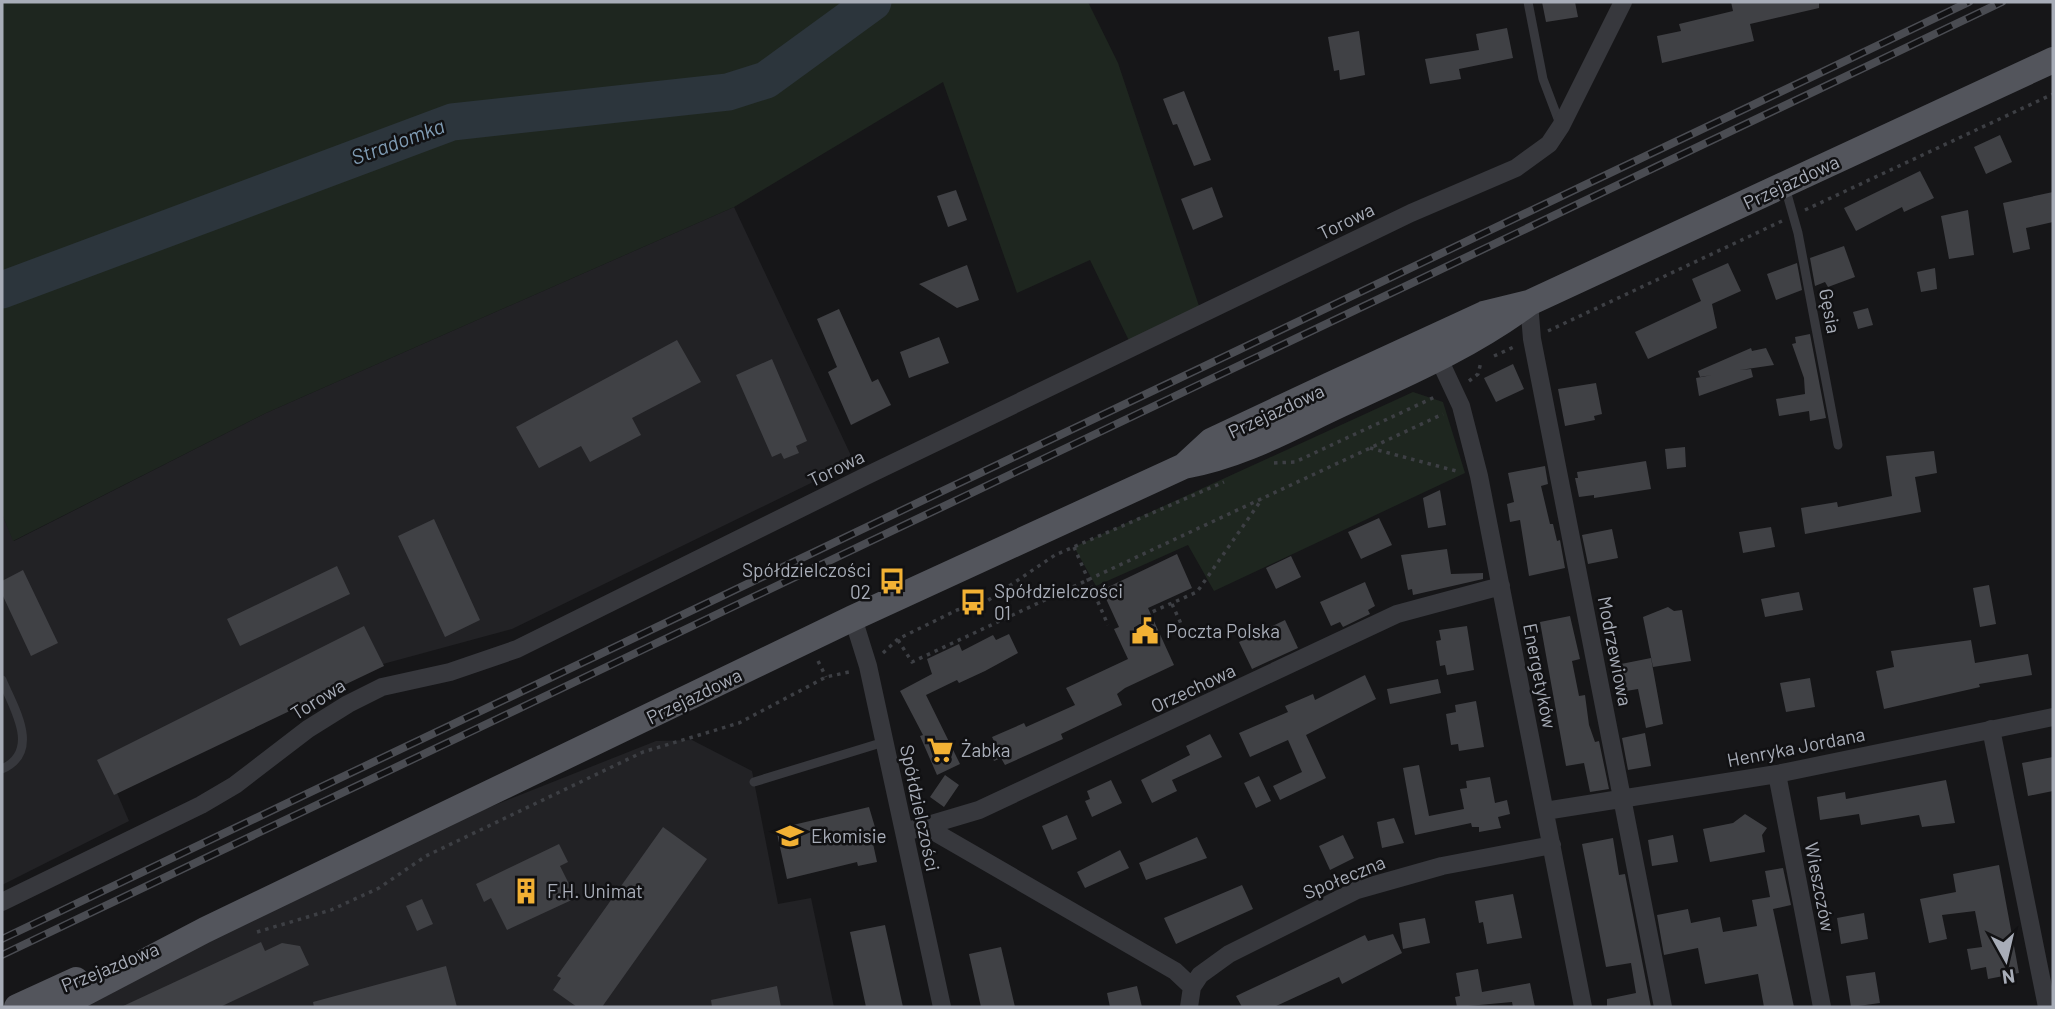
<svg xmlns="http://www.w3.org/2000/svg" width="2055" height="1009" viewBox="0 0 2055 1009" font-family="Barlow,sans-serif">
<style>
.built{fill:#222225}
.green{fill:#1e261f}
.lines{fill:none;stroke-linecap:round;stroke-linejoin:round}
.river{stroke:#2c353c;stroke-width:37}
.building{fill:#404145}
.path{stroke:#3d3f44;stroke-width:3.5;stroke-dasharray:3.5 5;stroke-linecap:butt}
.service{stroke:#37383d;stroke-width:9}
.minor{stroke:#37383d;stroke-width:18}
.primary{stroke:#53555c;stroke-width:26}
.rail-casing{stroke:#4a4c52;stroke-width:8}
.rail{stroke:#111113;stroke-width:5;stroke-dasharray:16;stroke-linecap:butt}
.labels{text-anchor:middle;stroke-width:5;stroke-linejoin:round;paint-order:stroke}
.street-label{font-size:19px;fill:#a8adb8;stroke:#111113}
.poi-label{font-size:19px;fill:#a8adb8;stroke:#111113;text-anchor:start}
.water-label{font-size:21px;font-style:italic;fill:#7f9bb3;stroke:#111113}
</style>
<rect width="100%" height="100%" fill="#161618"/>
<path class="built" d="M734 207 854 462 512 629 383 664 117 793 129 821 2 885V514L14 541 266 413Z
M692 740 752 771 778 904 811 898 834 1007H17L88 974 205 930 361 858 656 741Z"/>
<path class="green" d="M2 2H1088L1118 63 1202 315 1133 349 1090 260 1017 293 943 82 734 207 266 413 13 541 2 514Z
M1413 392 1443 402 1465 473 1214 591 1188 545 1096 586 1074 547Z"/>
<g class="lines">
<path class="river" d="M2 290 452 122 728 92 766 80 873 2"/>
</g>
<path class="building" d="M1542 2H1575L1578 17 1546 22Z
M1731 2H1819V8L1750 24 1754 41 1662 63 1657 36 1681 31 1679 24 1733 11Z
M1507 28 1513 58 1459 69 1461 79 1430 84 1425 59 1479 50 1476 34Z
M1359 31 1365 75 1340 80 1339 70 1334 71 1328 37Z
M1184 91 1211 160 1194 166 1177 124 1173 125 1163 99Z
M2000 135 2012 162 1986 174 1974 147Z
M1920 171 1934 198 1904 212 1902 207 1856 231 1844 208Z
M1212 187 1223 217 1193 230 1181 199Z
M956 190 967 220 948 227 937 196Z
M2053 192V222L2026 228 2030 249 2013 253 2003 203Z
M1968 210 1974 255 1949 259 1941 216Z
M1844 246 1855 277 1828 287 1825 282 1815 286 1810 258Z
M1728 263 1741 291 1712 304 1717 328 1648 359 1635 332 1701 301 1692 279Z
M1797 263 1802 290 1776 300 1767 274Z
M967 265 979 300 957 308 919 284Z
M1935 268 1937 289 1921 292 1917 272Z
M1868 308 1873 325 1858 329 1853 312Z
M839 309 872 382 878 379 891 405 851 425 828 372 837 367 817 319Z
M1810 334 1826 418 1810 421 1809 411 1779 416 1776 399 1805 394 1804 378 1792 344 1796 343 1795 337Z
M939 337 949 363 909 378 900 352Z
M677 340 701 382 632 418 641 435 590 462 581 446 539 468 516 427Z
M1751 348 1752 351 1766 348 1774 365 1740 370 1751 369 1753 377 1699 396 1696 378 1712 375 1700 377 1698 371Z
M772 359 807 441 796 446 799 453 784 459 781 453 772 457 736 375Z
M1513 364 1524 389 1496 402 1484 378Z
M1596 383 1602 414 1594 416 1595 420 1565 426 1558 389Z
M1685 447 1686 467 1667 469 1665 449Z
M1934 451 1937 473 1915 477 1921 512 1805 534 1801 508 1837 502 1838 507 1892 496 1886 456Z
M1646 461 1651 489 1594 498V495L1579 497 1575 478H1578L1577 472Z
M1545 466 1548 484 1541 486 1550 524H1553L1557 541 1560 540 1565 568 1529 576 1520 520 1510 522 1507 504 1514 502 1508 473Z
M1440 490 1446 525 1428 528 1423 498Z
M1379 518 1392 545 1361 559 1348 532Z
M434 519 480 620 445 637 398 536Z
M1771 527 1775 547 1743 553 1739 532Z
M1612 529 1618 558 1588 564 1582 535Z
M1447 549 1451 574 1483 573V579L1413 595 1412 589 1408 590 1401 555Z
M1177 554 1192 588 1148 608 1174 665 1125 688 1117 694 1122 705 1061 734 1063 739 1005 765 1001 758 994 761 988 746 995 743 992 737 1024 723 1026 727 1075 705 1066 688 1128 659 1114 629 1119 627 1102 590Z
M1291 556 1301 577 1276 589 1266 568Z
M337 566 350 594 240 646 227 619Z
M23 570 58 643 31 656 2 594V581Z
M1365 582 1375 606 1368 610 1370 614 1343 627 1340 622 1331 626 1320 602Z
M1989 585 1996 624 1980 627 1973 588Z
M1799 592 1803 610 1765 617 1761 599Z
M1668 607 1674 611 1682 610 1691 661 1653 667 1643 617Z
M1570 616 1580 659 1572 661 1579 696 1585 695 1589 725 1595 742 1599 741 1609 789 1590 792 1584 763 1566 766 1540 622Z
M1285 620 1298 648 1252 669 1239 642Z
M364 626 384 666 114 795 97 760Z
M1467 626 1474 670 1447 675 1445 665 1440 666 1436 641 1441 640 1439 630Z
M1009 634 1018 653 985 671 959 683 957 680 926 695 960 764 937 775 920 736 923 735 900 691 932 674 927 659 959 644 962 651 993 635 996 640Z
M1971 640 1975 663 2028 654 2032 675 1979 684 1980 687 1884 709 1876 671 1894 667 1891 651Z
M1651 658 1663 724 1646 728 1638 689 1626 691 1621 664Z
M1365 675 1376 699 1306 735 1326 778 1280 800 1273 786 1302 772 1288 740 1250 757 1239 733 1288 712 1285 706 1313 694 1315 700Z
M1810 678 1815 707 1786 712 1780 683Z
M1438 679 1441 693 1390 704 1387 689Z
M1476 701 1484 747 1459 751 1458 744 1451 745 1446 714 1456 712 1455 705Z
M1645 733 1651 766 1628 770 1622 738Z
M1210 734 1222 757 1172 780 1177 791 1152 803 1141 780 1190 755 1186 746Z
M2053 757V791L2028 796 2022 763Z
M1419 765 1429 816 1464 809 1460 789 1467 788 1466 781 1490 777 1495 803 1507 800 1510 814 1498 817 1501 828 1479 832V827H1472L1471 823 1415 835 1403 768Z
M945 775 959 785 944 807 930 797Z
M1259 776 1271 801 1256 808 1244 783Z
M1111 780 1122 803 1092 817 1085 801 1090 799 1087 791Z
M1946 780 1955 823 1922 827 1919 815 1861 825 1859 814 1820 820 1817 797 1845 792 1846 799Z
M869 807 877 834 872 839 877 862 858 866 857 862 787 879 776 829Z
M1745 814 1767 828 1762 835 1765 852 1710 862 1703 829 1733 823Z
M1067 815 1077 839 1052 850 1042 826Z
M1394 818 1404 843 1382 848 1377 822Z
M663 827 707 859 602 1007H577L553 990 561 978 557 976Z
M1343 835 1354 858 1330 870 1319 846Z
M1673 835 1678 862 1652 866 1648 840Z
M1197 837 1207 858 1146 880 1139 863Z
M1613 838 1619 875 1625 874 1651 1007H1607V999L1636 993 1631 963 1606 967 1582 844Z
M559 844 568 862 560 866 576 898 507 930 491 898 484 902 476 884Z
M1120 850 1129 868 1085 888 1077 872Z
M1999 865 2019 973 1988 979 1986 967 1971 970 1967 949 1982 947 1975 911 1942 915 1947 939 1929 943 1920 899 1956 892 1953 874Z
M1783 868 1791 905 1773 909 1794 1007H1764L1758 974 1705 984 1698 948 1664 955 1657 915 1688 909 1691 923 1720 917 1723 932 1757 926 1752 900 1770 897 1765 871Z
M1242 885 1253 909 1176 944 1164 918Z
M1513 894 1522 938 1487 944 1483 922 1479 923 1475 901Z
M422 899 433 924 417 931 406 906Z
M1864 913 1868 939 1841 944 1837 918Z
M1425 918 1430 943 1403 949 1399 923Z
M885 925 903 1007H866L850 932Z
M1393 934 1402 953 1342 984 1339 977 1274 1007H1242L1236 996 1365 935 1368 941Z
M261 942 265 951 282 943 300 946 309 965 220 1007H121Z
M1001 947 1015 1007H981L969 954Z
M446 966 457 1007H314L313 1002Z
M1478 969 1482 992 1530 983 1535 1007H1513L1512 1002 1457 1007 1455 997 1460 996 1456 973Z
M1875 972 1880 1003 1851 1007 1846 976Z
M777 986 781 1007H712L711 1000Z
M1137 986 1142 1007H1110L1107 993Z"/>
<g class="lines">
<path class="path" d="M1805 210 2053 94
M1548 331 1782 221
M1494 356 1516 346
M1469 381 1478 374 1481 362
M1370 448 1460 472
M1274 463 1295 462 1437 396
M1074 547 1108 625
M1172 604 1183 628
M1145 615 1197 592 1262 499
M898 640 912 662 1443 414
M883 653 898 639 957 610 987 601 1055 555 1224 482
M818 661 826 677
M257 932 331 910 379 888 426 856 643 752 739 723 826 677 849 672"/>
<path class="service" d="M1528 2 1543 79 1560 124
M1785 187 1798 233 1838 445
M2 680C13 707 42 751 2 769
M754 782 884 742"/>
<path class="minor" d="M1529 303 1532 339 1663 1007
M1439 359 1461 406 1479 476 1583 1007
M853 618 868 666 942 1007
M1991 729 2047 1007
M1777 774 1822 1007
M1545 811 1777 774 2053 717
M926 827 1175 971 1192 987
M905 832 979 810 1397 614 1501 586
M2 902 201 805 235 785 308 729 348 704 382 687 450 672 517 649 866 476 1411 213 1516 168 1549 144 1561 126 1623 2
M1189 1007 1192 987 1200 975 1229 954 1357 890 1442 866 1552 845"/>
<path class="primary" d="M1185 465 1211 441 1330 385 1484 314 1529 303 2053 60
M17 1007 76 980
M58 1007 205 930 853 618 1184 466C1240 456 1286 430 1337 406 1404 375 1470 347 1529 303"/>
<g class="rail-casing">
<path id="rail" d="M2 939 1969 2
M2 955 2002 2"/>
</g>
<use href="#rail" class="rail"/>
</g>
<defs>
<g id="bus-bare" transform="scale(2.1)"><path d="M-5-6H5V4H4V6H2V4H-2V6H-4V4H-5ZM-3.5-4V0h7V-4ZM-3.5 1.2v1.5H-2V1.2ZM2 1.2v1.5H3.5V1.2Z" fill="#f2b134" stroke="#111113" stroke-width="2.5" paint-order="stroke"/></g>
<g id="civic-bare" transform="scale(2.1)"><path d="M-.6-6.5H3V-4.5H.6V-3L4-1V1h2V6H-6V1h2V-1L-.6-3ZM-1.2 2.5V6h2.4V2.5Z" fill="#f2b134" stroke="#111113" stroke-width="2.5" paint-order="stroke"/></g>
<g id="supermarket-bare" transform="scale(2.1)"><path d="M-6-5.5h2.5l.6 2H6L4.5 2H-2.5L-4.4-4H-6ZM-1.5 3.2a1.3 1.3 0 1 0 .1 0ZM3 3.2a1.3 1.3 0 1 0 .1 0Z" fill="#f2b134" stroke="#111113" stroke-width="2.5" paint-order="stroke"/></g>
<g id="school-bare" transform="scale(2.1)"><path d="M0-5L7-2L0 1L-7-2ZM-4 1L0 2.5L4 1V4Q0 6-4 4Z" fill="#f2b134" stroke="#111113" stroke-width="2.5" paint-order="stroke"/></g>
<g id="building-bare" transform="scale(2.1)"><path d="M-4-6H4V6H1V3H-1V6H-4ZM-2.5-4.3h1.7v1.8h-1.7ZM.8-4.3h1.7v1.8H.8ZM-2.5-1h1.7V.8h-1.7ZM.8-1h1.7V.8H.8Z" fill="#f2b134" stroke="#111113" stroke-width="2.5" paint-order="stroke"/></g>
</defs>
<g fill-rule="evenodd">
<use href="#bus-bare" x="892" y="581"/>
<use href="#bus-bare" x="973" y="602"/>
<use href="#civic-bare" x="1145" y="631"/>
<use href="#supermarket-bare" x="940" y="750"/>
<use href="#school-bare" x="790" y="836"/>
<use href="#building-bare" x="526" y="891"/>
</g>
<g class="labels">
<g class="street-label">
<text transform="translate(1791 182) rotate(-25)" y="7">Przejazdowa</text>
<text transform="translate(1346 221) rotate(-26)" y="7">Torowa</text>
<text transform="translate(1830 311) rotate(79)" y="7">Gęsia</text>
<text transform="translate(1276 411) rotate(-25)" y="7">Przejazdowa</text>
<text transform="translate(836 468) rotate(-26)" y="7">Torowa</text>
<text transform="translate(1615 651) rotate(79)" y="7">Modrzewiowa</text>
<text transform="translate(1540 676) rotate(79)" y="7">Energetyków</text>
<text transform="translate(1193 688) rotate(-25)" y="7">Orzechowa</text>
<text transform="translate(694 696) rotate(-26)" y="7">Przejazdowa</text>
<text transform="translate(318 699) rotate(-32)" y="7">Torowa</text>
<text transform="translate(1796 747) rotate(-11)" y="7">Henryka Jordana</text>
<text transform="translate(920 808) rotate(78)" y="7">Spółdzielczości</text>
<text transform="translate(1344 877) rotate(-22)" y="7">Społeczna</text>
<text transform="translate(1820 887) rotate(79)" y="7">Wieszczów</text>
<text transform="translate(110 967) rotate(-22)" y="7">Przejazdowa</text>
</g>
<g class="poi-label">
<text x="871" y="577" text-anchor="end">Spółdzielczości<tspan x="871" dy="22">02</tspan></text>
<text x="994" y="598">Spółdzielczości<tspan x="994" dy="22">01</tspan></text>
<text x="1166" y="638">Poczta Polska</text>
<text x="961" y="757">Żabka</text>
<text x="811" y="843">Ekomisie</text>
<text x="547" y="898">F.H. Unimat</text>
</g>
<g class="water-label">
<text transform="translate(398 142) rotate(-20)" y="7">Stradomka</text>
</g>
</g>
<rect width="2055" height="1009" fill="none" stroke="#a8adb8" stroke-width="7"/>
<g transform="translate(2006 960) rotate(172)" stroke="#111113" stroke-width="5" paint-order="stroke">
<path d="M0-5L12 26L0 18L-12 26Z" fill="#a8adb8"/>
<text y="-10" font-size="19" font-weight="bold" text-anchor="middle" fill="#a8adb8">N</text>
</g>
</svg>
